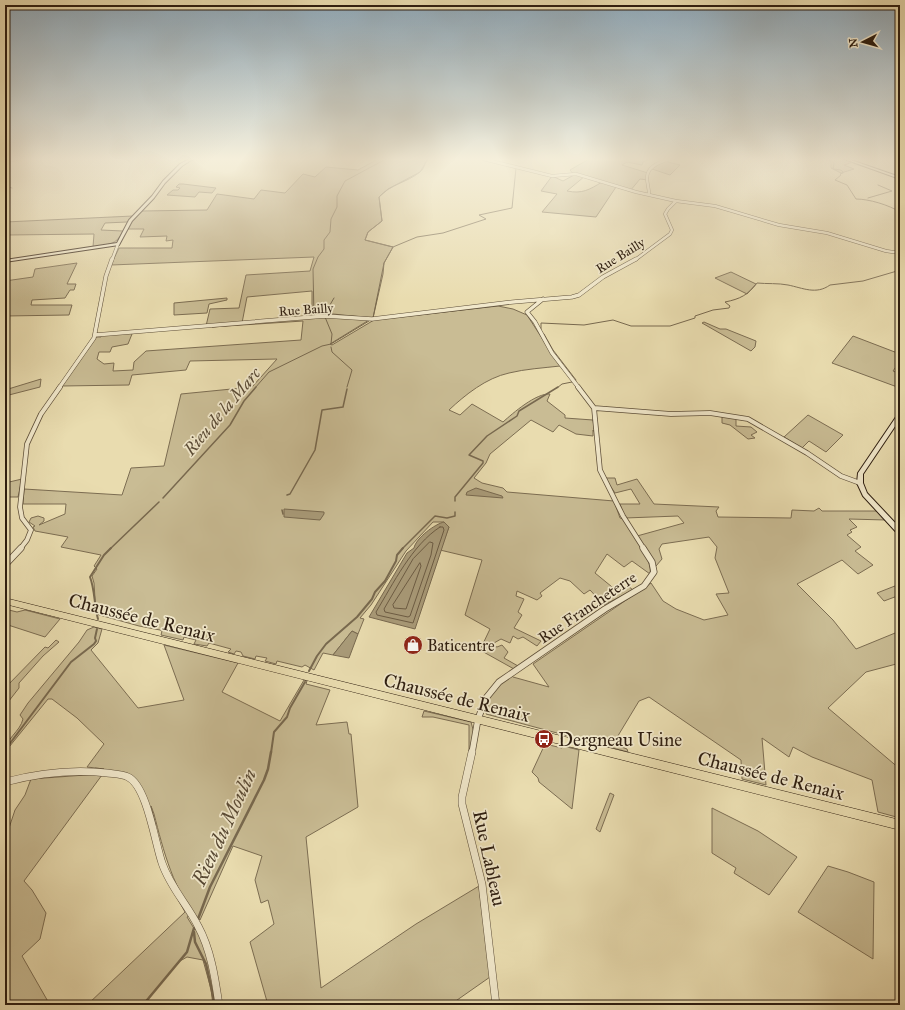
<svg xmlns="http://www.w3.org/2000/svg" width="905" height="1010" viewBox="0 0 905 1010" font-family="'IM FELL Great Primer',serif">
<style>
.green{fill:#c9bc94;stroke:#7c6d52;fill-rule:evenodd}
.water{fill:#a99b79;stroke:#78694f}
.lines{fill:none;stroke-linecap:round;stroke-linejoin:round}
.shore{stroke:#6c5c44;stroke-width:1}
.stream-far3{stroke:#78694f;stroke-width:1}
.stream-far2{stroke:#78694f;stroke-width:1.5}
.stream-far1{stroke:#78694f;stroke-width:2}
.stream{stroke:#78694f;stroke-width:2.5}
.street-far4-casing{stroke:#5d4e38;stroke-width:3.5}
.street-far3-casing{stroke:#5d4e38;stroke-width:4.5}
.street-far2-casing{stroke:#5d4e38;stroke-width:5.5}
.street-far1-casing{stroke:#5d4e38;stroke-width:7}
.street-casing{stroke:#5d4e38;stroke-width:8}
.secondary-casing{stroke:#2e1e10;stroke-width:2}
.primary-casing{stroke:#2e1e10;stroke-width:1}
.street-far4{stroke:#f1e8cb;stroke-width:2.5}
.street-far3{stroke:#f1e8cb;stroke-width:3.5}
.street-far2{stroke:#f1e8cb;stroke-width:4}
.street-far1{stroke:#f1e8cb;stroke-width:5.5}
.street{stroke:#f1e8cb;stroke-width:7}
.secondary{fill:#f1e8cb;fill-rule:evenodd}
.primary{fill:#e9dcaf;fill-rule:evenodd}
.labels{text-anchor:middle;stroke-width:3.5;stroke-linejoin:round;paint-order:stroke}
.far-street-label{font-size:13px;fill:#2e1e10;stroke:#f1e8cb}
.street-label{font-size:16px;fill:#2e1e10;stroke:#f1e8cb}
.poi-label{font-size:16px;fill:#2e1e10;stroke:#f1e8cb;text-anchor:start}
.water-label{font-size:17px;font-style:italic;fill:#594a35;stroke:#f1e8cb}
.near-street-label{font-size:19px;fill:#2e1e10;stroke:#f1e8cb}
.near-poi-label{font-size:19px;fill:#2e1e10;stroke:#f1e8cb;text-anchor:start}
.near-water-label{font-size:20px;font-style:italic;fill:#594a35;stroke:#f1e8cb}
</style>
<rect width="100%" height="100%" fill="#e9dcaf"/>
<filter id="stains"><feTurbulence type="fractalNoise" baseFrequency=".005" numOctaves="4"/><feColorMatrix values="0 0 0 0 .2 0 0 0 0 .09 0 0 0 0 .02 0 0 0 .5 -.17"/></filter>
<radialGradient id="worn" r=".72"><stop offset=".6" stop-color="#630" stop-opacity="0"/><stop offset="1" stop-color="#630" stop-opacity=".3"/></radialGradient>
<path class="green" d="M378 159H428C424 163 425 168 420 172 406 183 391 184 379 197L382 221 368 232 365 240 393 247 384 263 383 274 373 318 333 314 312 316V291L247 297 242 323 206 326 210 309 239 308 246 275 310 271 314 257 111 265 119 248H172L173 240 166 241 167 236 140 237 144 229H128L132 221 141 211 207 210 217 194 254 199 261 190 285 193 303 174 315 177 326 167 358 170Z
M589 159H650L643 162 642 165 627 162 622 165 648 173V180L640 179 630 191 616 187 596 217 542 212 557 194 541 191 552 176 563 181 574 175 570 170ZM585 176 602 182C589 190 582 194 567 191Z
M827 159H845L853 162 844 165 854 169 841 173 831 168V162Z
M664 161 680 165 670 175 652 169Z
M179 184H183L216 188 212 193 199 192 195 197 167 195 173 190H178L180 188 176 187Z
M133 216 127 222 105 223 101 230 123 231C116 246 108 244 93 247L94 234 7 235 5 241V222Z
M77 263 67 284H76L74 290H70L65 298 32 300 31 305H72L69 315 5 316V281L33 277 35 269Z
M731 272 756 284 747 294 715 278Z
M227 298V300L209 304 207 313 174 315V303Z
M498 306 513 309 527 315 560 366C543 368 525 369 509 373 486 378 465 395 449 410L460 415 472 404 503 422C513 413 536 393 550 394L547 401 565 415V418L593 420 595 433 593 430V436L576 434 559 425 553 432 531 420 490 454 486 463 474 478 482 483 503 488 507 492 614 501 620 518 623 519C631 532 653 560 650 574L632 561 624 567 607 554 595 573 617 591 628 586 633 590 604 605 590 590 584 594 570 581 560 578 540 593 542 596 537 600 517 591 516 596 524 599 518 612 522 615 514 628 541 641 537 646 523 637 518 639 513 636 510 643 501 639 494 643V646L497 647 502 645 508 652 504 658 518 666 514 669 480 650 490 629 465 615 482 560 440 550 449 527 444 522H433L406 551 371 605 360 618 364 619 358 634 352 631 333 655 323 653 314 670 305 665 302 667 277 661 276 664 265 661 267 658 256 656 255 659 243 656 241 652 236 651 234 654 228 652 231 649 209 643 207 646 194 644 196 640 184 637 183 640 161 635 162 631 160 630 139 626 96 614 94 583 92 576 97 569 94 566 101 555 61 547 68 537 35 531 33 527 35 526 29 522 31 518 38 516 44 518V521L39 525 65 514 66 504H23L24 489 122 495 131 468 164 466 181 394 252 387 277 359 190 361 186 370 132 375 129 385 62 386 96 337H101V335L131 333 132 334 128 344 112 347 110 352H99L97 359 104 364 114 363 113 371 133 370 134 362 146 351 301 340 303 321 212 327 328 316 369 320 330 344 332 345 374 320Z
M704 322 720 329H726L756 341 755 347 751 351 702 323Z
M853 336 900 354V361L893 371 900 374V388L832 363Z
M41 379 40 387 5 396V390Z
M722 415 736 417V426L751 427 757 432 751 435 755 438 748 439 730 425 722 423Z
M808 415 843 435 826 452 809 441 802 448 808 452 784 437Z
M605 478H615L617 485 637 479 654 504 719 507 716 511 718 517 791 518 792 510 814 511 819 508 822 511H879L886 520 849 519 857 527 850 530 852 532 847 535 861 547 855 551 873 565 858 574 842 560 797 584 833 620 856 649 900 631V663L866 672 828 708 900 769V818L878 812 872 780 812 757 793 747 789 757 762 738 766 785 742 779 741 760 649 697 639 701 613 744 627 749 628 752 486 714 489 704 486 702 493 690 511 675 513 677 549 687 533 664 651 583 663 601 676 609 704 620 728 615 716 594 729 593 715 558 717 547 709 537 662 544 659 549 662 559 656 566 637 536 684 523 678 516 625 518 620 504H640L631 489 615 493Z
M22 479 18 497H5V483Z
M900 584V595L884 601 877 593Z
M5 609 17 612 25 610 60 619 45 637 5 624Z
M94 627 102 629 98 643 91 650 138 708 184 700 164 645 238 663 222 692 280 721 304 680 307 681 306 684 330 690 316 725 347 722 349 734H351L358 807 306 837 321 988 416 924 479 886 490 977 450 1005H268L250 942 274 924 268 900 261 903 255 880 262 856 233 846 200 920C174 894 163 849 154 814L151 806 156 826 155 827 136 779 131 775 129 776 94 770 95 768 104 769 87 767 104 744 77 718 52 699H48L5 752C5 739 20 732 23 719L20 715 28 703 79 642 87 630Z
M56 640 59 642 43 656 19 683V688L5 706V688L45 647 48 648Z
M424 711 471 722 474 733 471 752 469 751V725L433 717H422Z
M545 744 562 748 563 746 579 750 572 809 539 782 538 778 532 772Z
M99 774 102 775 24 881 32 890 46 913 40 939 22 956 50 1005H5V829L9 828 15 810 25 795 31 779Z
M610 793 614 795 600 832 596 829Z
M712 808 758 831 797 857 769 895 734 873 736 868 712 853Z
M828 866 848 872 874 882 873 959 798 912Z
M171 887 189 916 187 917 195 930 198 928C208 952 213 979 217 1005H213L211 989 203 960 187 957 180 961 142 1005H87L185 912Z"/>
<path class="water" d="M476 488 502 496 503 498 466 495 467 492Z
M284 509 324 512V514L320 520 284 517Z
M444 522 449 527 415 629 369 617 407 553 414 548C416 538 435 524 444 522Z
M352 631 358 634 349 658 333 655Z"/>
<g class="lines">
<path class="shore" d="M440 527H443L444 530 413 623 377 615 376 612C393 584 412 545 440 527Z
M430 542 433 543 431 555 410 616 408 617 385 612 384 609 413 559Z
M420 563 421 566 406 609 394 608 393 605Z"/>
<path class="stream-far3" d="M831 160 834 163 833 169 841 170 843 172
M5 161H16L18 159
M843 173 840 174 841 175 835 180 847 185 856 199C869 199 889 205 900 212
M5 186 12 188
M868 198 892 191 878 185
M393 247 417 237 443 233 486 219 479 215 512 208 516 168
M324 315 334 298
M314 316 313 269 318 257 324 249V240L330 232 331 219 337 207V196L345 181 386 159
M325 317 332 334 331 344
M373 318 384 263 393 247 365 240 368 232 382 221 379 197 388 189 420 172 428 159
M541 329V323L584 325 613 320 631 326H670L695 318V316L713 310 729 308 730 306 725 302C740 299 748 295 757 283 767 284 778 283 788 285 803 288 816 295 830 285L863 281 897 271 900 266
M544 334 553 350 576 380
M331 347 332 352 352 370 347 387
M255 388 269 372 322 346 331 344 369 321
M557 388 562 384 572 382"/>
<path class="stream-far2" d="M287 495 290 494 315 450 322 410 343 407 347 389
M163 498 230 425 244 401 256 387
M455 501V497L483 463V461L469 455 487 436 517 416 519 411 558 387
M282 510 283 514
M110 549 159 502
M402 549 435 516 447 518 455 516V512"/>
<path class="stream-far1" d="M98 619C94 605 95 590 90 577L104 555 111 548
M309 671 317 656 326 644 357 617 372 599 375 592 385 581 396 561 397 555 403 548
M5 750 71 662 94 644 96 641 95 638 97 629
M271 753 274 732 287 717 290 708 305 682"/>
<path class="stream" d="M198 919 210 887 264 780 268 769 271 752
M194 932 195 942 206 964 215 1005
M143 1005 187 952 194 928"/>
<g class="street-far4-casing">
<path id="street-far4" d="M483 159 552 176 576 174 636 192 676 201 715 206 779 225 827 233 886 251 900 253
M649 194C649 188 647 183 647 178 647 166 662 161 671 159
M112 260 118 244
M635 260 670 234 672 230 665 214 668 209 676 201"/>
</g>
<g class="street-far3-casing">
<path id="street-far3" d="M543 299 527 312 535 322 552 353 579 388
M95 335 325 316 372 319 513 302 572 297 579 295 603 277 636 259
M59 388 94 338 106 276 112 259"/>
</g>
<g class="street-far2-casing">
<path id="street-far2" d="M578 387 594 408 600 470 623 516 644 549
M594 408 671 414 710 413 748 419 807 453 841 476 860 483
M20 549 27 540 31 530 22 518 20 507 27 444 41 414 60 387"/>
</g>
<g class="street-far1-casing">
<path id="street-far1" d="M5 565 21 548
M472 753 478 719 486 698 499 682 605 609 644 586 654 572 652 562 643 548"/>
</g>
<g class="street-casing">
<path id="street" d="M472 752 462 797V804L482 884 496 1005
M5 782C39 773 72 769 107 773 114 774 122 774 128 777 147 786 155 843 162 863 170 887 187 904 198 926 211 950 215 978 219 1005"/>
</g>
<g class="secondary-casing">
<path id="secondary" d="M189 159H193L182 166 165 183 154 198 132 221 119 245 5 262V260L117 243 129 220 152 196 163 181 180 164Z
M844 159H848L900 177V179Z
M900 413V419L863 474V483L867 493 900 528V534H898L863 496 857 483 858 473 898 414Z"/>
</g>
<g class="primary-casing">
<path id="primary" d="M5 598 900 820V830L5 604Z"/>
</g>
<use href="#street-far4" class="street-far4"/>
<use href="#street-far3" class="street-far3"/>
<use href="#street-far2" class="street-far2"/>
<use href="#street-far1" class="street-far1"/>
<use href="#street" class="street"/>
<use href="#secondary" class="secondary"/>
<use href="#primary" class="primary"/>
</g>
<linearGradient id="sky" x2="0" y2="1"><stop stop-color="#8faabc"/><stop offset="0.53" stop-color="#f5efdb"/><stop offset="1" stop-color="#f5efdb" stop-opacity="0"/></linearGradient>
<rect width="905" height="300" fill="url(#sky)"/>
<defs>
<g id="shop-disc" transform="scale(1)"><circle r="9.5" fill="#8f2418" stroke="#f1e8cb"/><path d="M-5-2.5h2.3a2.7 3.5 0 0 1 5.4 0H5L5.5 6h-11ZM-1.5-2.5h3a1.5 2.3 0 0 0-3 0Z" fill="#fff"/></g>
<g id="bus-disc" transform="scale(1)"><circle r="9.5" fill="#8f2418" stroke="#f1e8cb"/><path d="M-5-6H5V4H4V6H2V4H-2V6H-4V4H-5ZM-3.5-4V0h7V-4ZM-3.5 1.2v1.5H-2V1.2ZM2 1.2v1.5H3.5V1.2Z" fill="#fff"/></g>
</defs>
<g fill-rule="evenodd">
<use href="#shop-disc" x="413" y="645"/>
<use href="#bus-disc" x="544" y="739"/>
</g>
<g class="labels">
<g class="far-street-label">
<text transform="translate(620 255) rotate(-32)" y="5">Rue Bailly</text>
<text transform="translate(306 309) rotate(-4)" y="5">Rue Bailly</text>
</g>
<g class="street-label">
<text transform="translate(587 607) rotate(-34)" y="6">Rue Francheterre</text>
</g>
<g class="poi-label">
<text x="427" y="651">Baticentre</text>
</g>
<g class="water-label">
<text transform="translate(222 411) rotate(-50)" y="6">Rieu de la Marc</text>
</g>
<g class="near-street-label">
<text transform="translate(142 617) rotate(14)" y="7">Chaussée de Renaix</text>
<text transform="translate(457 697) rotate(14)" y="7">Chaussée de Renaix</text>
<text transform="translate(771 775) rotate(14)" y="7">Chaussée de Renaix</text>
<text transform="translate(490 858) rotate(78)" y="7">Rue Lableau</text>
</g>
<g class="near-poi-label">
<text x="558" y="746">Dergneau Usine</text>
</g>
<g class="near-water-label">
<text transform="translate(224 827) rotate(-65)" y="7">Rieu du Moulin</text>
</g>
</g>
<rect width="905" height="1010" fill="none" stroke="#e9dcaf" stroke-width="20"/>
<rect x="6" y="6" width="893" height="998" fill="none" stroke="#2e1e10" stroke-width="2"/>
<rect x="10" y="10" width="885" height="990" fill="none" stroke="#2e1e10"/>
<g transform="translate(863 42) rotate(264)" stroke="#f1e8cb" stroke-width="3" paint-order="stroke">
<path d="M0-3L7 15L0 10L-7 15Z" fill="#2e1e10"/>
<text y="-6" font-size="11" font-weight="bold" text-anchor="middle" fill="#2e1e10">N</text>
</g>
<rect width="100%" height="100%" filter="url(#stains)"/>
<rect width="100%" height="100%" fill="url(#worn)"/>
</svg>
